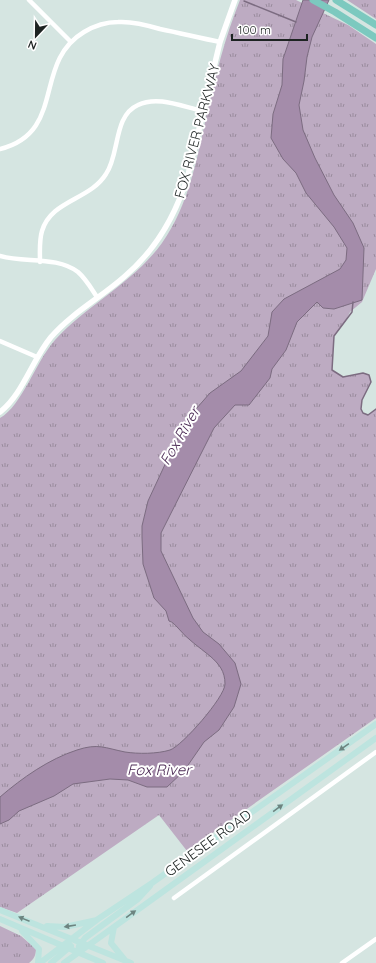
<svg xmlns="http://www.w3.org/2000/svg" width="376" height="963" viewBox="0 0 376 963" font-family="Quicksand,sans-serif">
<style>
.park{fill:url(#park-tufts)}
.water{fill:#a48caa;stroke:#7c6c81}
.lines{fill:none;stroke-linecap:round;stroke-linejoin:round}
.stream{stroke:#7c6c81;stroke-width:1.5}
.minor{stroke:#fff;stroke-width:4.5}
.tertiary{stroke:#fff;stroke-width:5.5}
.secondary{stroke:#bde4df;stroke-width:6}
.primary{stroke:#7cc9bf;stroke-width:7}
.oneway{fill:#6d8480}
.labels{text-anchor:middle;stroke-width:4;stroke-linejoin:round;paint-order:stroke}
.street-label{font-size:14px;fill:#1d2322;stroke:#fff}
.water-label{font-size:15px;font-style:italic;fill:#4d2c56;stroke:#fff}
</style>
<defs>
<pattern id="park-tufts" width="24" height="20" patternUnits="userSpaceOnUse"><rect width="24" height="20" fill="#bdabc2"/><path d="M3 7l-1-3M5 7V3M7 7l1-3M15 17l-1-3M17 17v-4M19 17l1-3" fill="none" stroke="#998b9d"/></pattern>
</defs>
<rect width="100%" height="100%" fill="#d5e5e1"/>
<path class="park" d="M240 0H296L348 25 376 44V269L362 302 350 312 345 322 334 336 332 370 343 377 363 373 369 375 371 382 362 400 361 409 363 413 368 415 376 409V718L187 851 159 815 17 913 0 907V418C22 406 36 361 55 340 88 304 133 283 162 243 189 205 197 158 207 113 216 74 225 37 240 0Z
M347 0H376V19Z
M0 926 21 936 36 949C36 955 34 959 29 963H0Z"/>
<path class="water" d="M303 0H329L312 37 307 57 304 81 299 105 303 130 315 158 334 195 353 223 364 248 362 300 334 309 323 308 317 302 297 322 286 350 272 369 270 378 249 405H235L214 428 161 533V551L193 618 203 632 219 644 235 663 241 684 234 707 219 730 204 742 184 771 167 787H147L128 780 110 779 73 784 54 796 19 811 9 820 0 824V797C22 778 49 759 77 750 98 743 105 748 125 752 138 754 157 754 170 750 182 746 225 697 225 684 225 671 219 664 210 656 199 647 187 639 178 628 175 625 173 622 169 621L166 611 154 598 143 564 142 537V526L148 501 175 443 196 409 210 393 241 371 268 336 272 312 284 299 340 269 346 260 347 248 334 227 306 193 296 173 283 159 271 138 273 114 282 85 283 59Z"/>
<g class="lines">
<path class="stream" d="M244 1 296 22
M353 302 352 312 334 336 332 370 343 377 363 373 369 375 371 382 362 400 361 409 363 413 368 415 376 409"/>
<path class="minor" d="M29 0 71 42
M0 149C67 132 32 63 84 32 94 26 106 22 118 22 133 21 147 25 160 29 180 33 200 38 220 42
M0 256C25 263 57 256 78 272 86 279 91 288 97 297
M40 262C40 252 39 241 42 231 51 200 90 200 106 174 120 154 113 116 138 105 158 95 183 107 203 111
M0 341 37 357
M174 898 376 752
M342 963 376 939"/>
<path class="tertiary" d="M0 412C23 394 32 360 51 337 72 313 100 298 124 277 156 250 176 215 188 175L220 42 235 0"/>
<path class="secondary" d="M0 910 131 963
M0 919 103 963
M47 926 65 927 97 920
M114 927 111 943 124 959
M22 931 39 949 38 963
M78 953 79 946 85 938 138 899 150 886
M40 963 98 919 152 883 376 724
M51 963 71 946
M64 963 376 738"/>
<path class="primary" d="M313 0 335 12 376 38
M336 0 376 25"/>
</g>
<defs><path id="oneway-solid" d="M-6-.8H1V-3.2L6.5 0L1 3.2V.8H-6Z"/></defs>
<g class="oneway">
<use href="#oneway-solid" transform="translate(344 747) rotate(145)"/>
<use href="#oneway-solid" transform="translate(278 808) rotate(-36)"/>
<use href="#oneway-solid" transform="translate(131 914) rotate(-36)"/>
<use href="#oneway-solid" transform="translate(24 919) rotate(-158)"/>
<use href="#oneway-solid" transform="translate(70 926) rotate(171)"/>
</g>
<g class="labels">
<g class="street-label">
<text transform="translate(197 131) rotate(-75)" y="5">FOX RIVER PARKWAY</text>
<text transform="translate(208 843) rotate(-36)" y="5">GENESEE ROAD</text>
</g>
<g class="water-label">
<text transform="translate(180 436) rotate(-60)" y="5">Fox River</text>
<text x="159" y="775">Fox River</text>
</g>
</g>
<g transform="translate(36 36) rotate(202)" stroke="#ffffff" stroke-width="3" paint-order="stroke">
<path d="M0-3L7 15L0 10L-7 15Z" fill="#1d2322"/>
<text y="-6" font-size="11" font-weight="bold" text-anchor="middle" fill="#1d2322">N</text>
</g>
<path d="M232 34v6h75v-6" fill="none" stroke="#1d2322" stroke-width="2"/>
<text x="238" y="34" font-size="12" fill="#1d2322" stroke="#ffffff" stroke-width="3" paint-order="stroke">100 m</text>
</svg>
